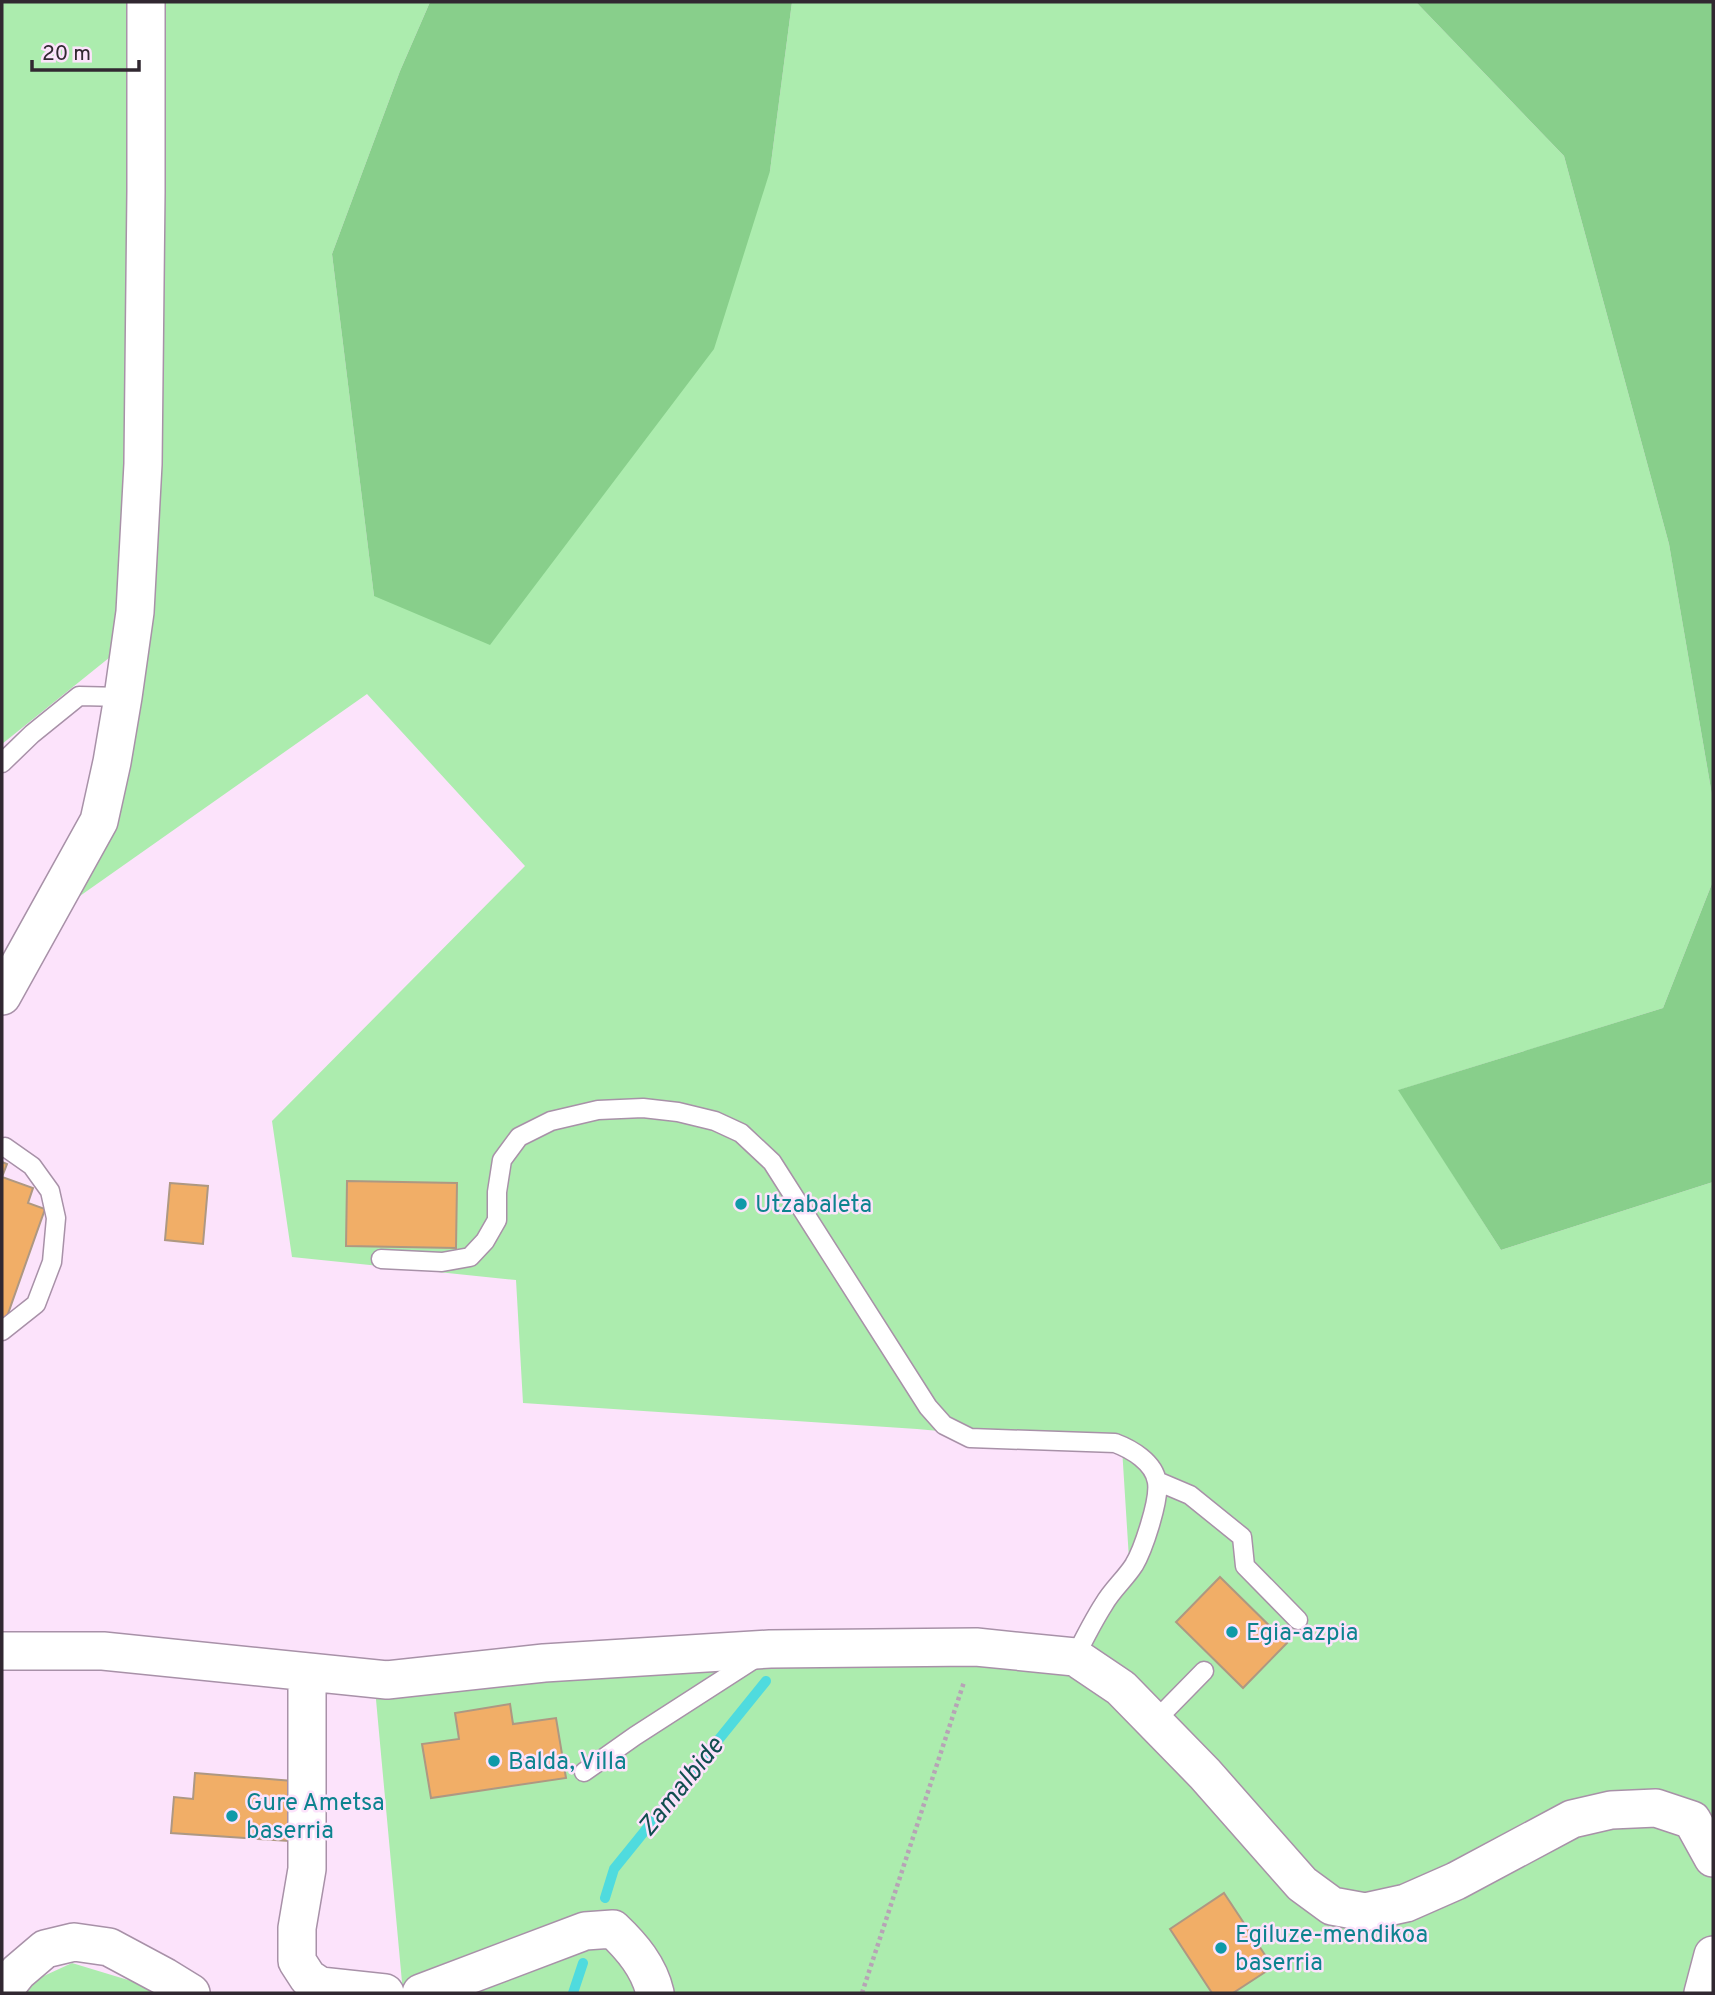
<svg xmlns="http://www.w3.org/2000/svg" width="1715" height="1995" viewBox="0 0 1715 1995" font-family="Overpass,sans-serif">
<style>
.green{fill:#acecae}
.forest{fill:#88cf8b}
.lines{fill:none;stroke-linecap:round;stroke-linejoin:round}
.stream{stroke:#4fdbde;stroke-width:10}
.building{fill:#f1ae67;stroke:#ae9882;stroke-width:2}
.lane-casing{stroke:#a891a8;stroke-width:21}
.street-casing{stroke:#a891a8;stroke-width:40}
.path{stroke:#b7a3b6;stroke-width:4.5;stroke-dasharray:3.5 3.5;stroke-linecap:butt}
.lane{stroke:#fff;stroke-width:18}
.street{stroke:#fff;stroke-width:37}
.culture-dot{fill:#0f9aa8;stroke:#fce3fb;stroke-width:2.5}
.labels{text-anchor:middle;stroke-width:5;stroke-linejoin:round;paint-order:stroke}
.culture-label{font-size:24px;fill:#0d838f;stroke:#fce3fb;text-anchor:start}
.water-label{font-size:26px;font-style:italic;fill:#104e4f;stroke:#fce3fb}
</style>
<rect width="100%" height="100%" fill="#fce3fb"/>
<path class="green" d="M2 2H430L400 71 332 254 374 596 770 171 792 2H1416L1564 156 1669 544 1713 801V881L1663 1008 1399 1090 1501 1250 1713 1182V1993H403L373 1667 1060 1657 1129 1559 1122 1448 917 1429 523 1403 516 1280 292 1257 272 1121 525 866 367 694 60 910 130 641 2 744Z
M72 1963 171 1993H26L35 1980Z"/>
<path class="forest" d="M430 2H792L770 171 714 349 490 645 374 596 332 254 400 71Z
M1416 2H1713V801L1669 544 1564 156Z
M1713 881V1182L1501 1250 1398 1090 1663 1008Z"/>
<g class="lines">
<path class="stream" d="M605 1898 614 1869 766 1681
M573 1993 583 1963"/>
</g>
<path class="building" d="M2 1162 7 1164 2 1177 33 1188 28 1203 45 1209 4 1325 2 1324Z
M347 1181 457 1183 456 1248 346 1246Z
M170 1183 208 1186 203 1244 165 1240Z
M1220 1577 1287 1643 1243 1688 1176 1622Z
M510 1704 513 1724 556 1718 566 1778 431 1798 422 1744 459 1739 455 1713Z
M195 1773 293 1781 289 1841 171 1833 174 1797 193 1799Z
M1224 1893 1273 1967 1233 1993H1212L1170 1929Z"/>
<g class="lines">
<g class="lane-casing">
<path id="lane" d="M2 763 32 734 79 696 123 697
M381 1259 442 1262 470 1257 485 1241 497 1220V1192L502 1160 519 1137 551 1121 598 1110 643 1108 678 1112 715 1121 741 1133 772 1162 928 1407 944 1425 970 1438 1115 1443C1131 1449 1154 1462 1157 1482 1160 1500 1143 1550 1134 1565 1125 1579 1112 1590 1104 1604 1093 1621 1084 1639 1075 1657
M2 1331 36 1304 52 1262 56 1218 50 1191 32 1166 5 1147
M1157 1481 1190 1495 1242 1537 1245 1566 1298 1620
M1154 1722 1204 1671
M584 1772 635 1736 756 1658"/>
</g>
<g class="street-casing">
<path id="street" d="M2 996 99 821 112 762 123 697 135 612 143 464 146 191V2
M2 1651H103L387 1680 544 1663 770 1649 976 1647 1075 1657 1121 1688 1205 1774 1302 1884 1332 1906 1365 1912 1406 1903 1456 1881 1572 1819 1611 1810 1656 1808 1692 1820 1713 1858
M307 1672V1869L297 1928V1961L308 1978 320 1986 385 1993
M2 1992 18 1972 45 1949 74 1942 109 1947 165 1977 191 1993
M421 1993 585 1931 613 1929C632 1947 649 1967 655 1993
M1703 1993 1713 1955"/>
</g>
<path class="path" d="M862 1993 964 1682"/>
<use href="#lane" class="lane"/>
<use href="#street" class="street"/>
</g>
<g class="culture-dot">
<circle cx="741" cy="1204" r="7"/>
<circle cx="1232" cy="1632" r="7"/>
<circle cx="494" cy="1761" r="7"/>
<circle cx="232" cy="1816" r="7"/>
<circle cx="1221" cy="1948" r="7"/>
</g>
<g class="labels">
<g class="culture-label">
<text x="755" y="1212">Utzabaleta</text>
<text x="1246" y="1640">Egia-azpia</text>
<text x="508" y="1769">Balda, Villa</text>
<text x="246" y="1810">Gure Ametsa<tspan x="246" dy="28">baserria</tspan></text>
<text x="1235" y="1942">Egiluze-mendikoa<tspan x="1235" dy="28">baserria</tspan></text>
</g>
<g class="water-label">
<text transform="translate(680 1786) rotate(-51)" y="9">Zamalbide</text>
</g>
</g>
<rect width="1715" height="1995" fill="none" stroke="#312831" stroke-width="7"/>
<path d="M32 60v10h107v-10" fill="none" stroke="#312831" stroke-width="3.5"/>
<text x="42" y="60" font-size="21" fill="#312831" stroke="#fce3fb" stroke-width="5" paint-order="stroke">20 m</text>
</svg>
